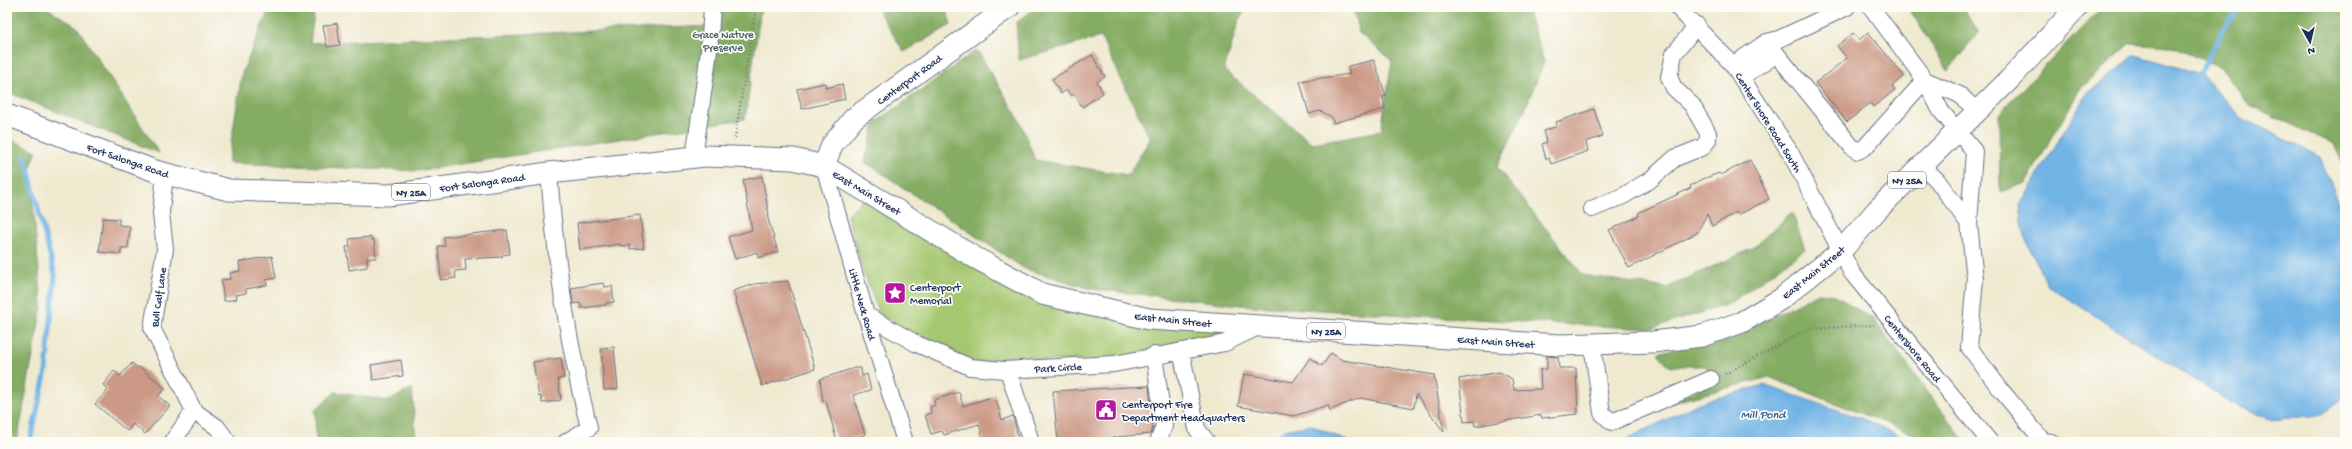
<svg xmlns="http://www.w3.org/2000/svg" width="2352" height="449" viewBox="0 0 2352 449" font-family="'Gochi Hand',sans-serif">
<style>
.green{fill:#a5c770;stroke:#607b67}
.forest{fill:#84ac62;stroke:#506e60}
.water{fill:#70b3e5;stroke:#4671a2}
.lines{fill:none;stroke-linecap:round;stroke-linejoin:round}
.stream{stroke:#70b3e5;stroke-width:5}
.building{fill:#cb9985}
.minor-casing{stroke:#657086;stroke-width:18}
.major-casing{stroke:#657086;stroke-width:23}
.path{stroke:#657086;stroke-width:2.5;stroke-dasharray:1 3;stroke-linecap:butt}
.minor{stroke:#fff;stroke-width:16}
.major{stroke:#fff;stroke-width:21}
.labels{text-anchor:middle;stroke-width:3.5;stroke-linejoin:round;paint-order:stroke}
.shield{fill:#fdfcf7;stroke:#5f6c8c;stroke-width:1}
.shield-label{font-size:10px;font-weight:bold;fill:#1b2f5e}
.park-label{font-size:11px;fill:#445d63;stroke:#fdfcf7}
.street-label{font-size:11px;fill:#1b2f5e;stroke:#fdfcf7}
.poi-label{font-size:11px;fill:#1b2f5e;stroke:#fdfcf7;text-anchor:start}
.water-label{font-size:12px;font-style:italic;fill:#395d8d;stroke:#fdfcf7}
</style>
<rect width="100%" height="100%" fill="#fdfcf7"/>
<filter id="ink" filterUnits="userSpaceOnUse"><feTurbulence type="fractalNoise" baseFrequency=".025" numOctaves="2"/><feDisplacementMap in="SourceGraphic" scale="8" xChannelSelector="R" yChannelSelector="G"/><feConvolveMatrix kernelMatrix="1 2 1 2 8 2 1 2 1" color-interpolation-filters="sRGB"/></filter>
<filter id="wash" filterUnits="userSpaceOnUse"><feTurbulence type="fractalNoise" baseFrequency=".012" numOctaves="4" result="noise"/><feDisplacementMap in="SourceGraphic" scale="16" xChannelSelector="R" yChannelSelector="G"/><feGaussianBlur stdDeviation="0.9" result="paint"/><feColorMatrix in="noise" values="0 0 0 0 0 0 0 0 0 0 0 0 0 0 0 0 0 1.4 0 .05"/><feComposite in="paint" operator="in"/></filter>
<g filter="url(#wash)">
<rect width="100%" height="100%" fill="#efe9cf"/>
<path class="green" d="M864 198 1035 297 1242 331 1227 338 1117 359 974 363 951 349 900 327 879 314 862 267 847 215Z"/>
<path class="forest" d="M7 7H46L77 27 159 153 7 92Z
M270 7H315L310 43 712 26 711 7H761L745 119 417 171 228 163 242 73Z
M876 7H946L951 25 904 52Z
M1037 7H1247L1239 20 1224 70 1312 143 1381 131 1392 61 1359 33 1352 7H1526L1544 62 1523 114 1497 167 1583 275 1666 288 1753 248 1792 212 1805 249 1729 304 1649 329 1250 306 1092 289 1025 269 865 162 875 123 977 50 1019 119 1035 160 1128 175 1150 139 1101 37 1019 60 1016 23Z
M1908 7H1962L1979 32 1948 71Z
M2102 7H2345V169L2334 144 2249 105 2220 67 2170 46 2131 43 2080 89 2026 183 2000 192 1999 114Z
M7 138 37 151 30 169 42 306 17 442H7Z
M1818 293 1835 295 1873 319 1965 442H1928L1918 436 1769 377 1671 403 1713 382 1706 366H1669L1658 353 1752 327Z
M412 388 416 442H316L315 410 335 392 389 401Z"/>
<path class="water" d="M2135 55 2201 74 2242 118 2320 157 2345 217V398L2321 415 2270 420 2231 403 2047 285 2024 236 2020 205 2086 95Z
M1764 385 1861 418 1912 442H1621L1699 403Z
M1312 425 1349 442H1267L1284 430Z"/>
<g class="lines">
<path class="stream" d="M2198 78 2221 32 2240 7
M25 157 55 275 46 371 30 442"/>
</g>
<g id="blocks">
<path class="building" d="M337 23 340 45 327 47 323 26Z
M1868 32 1904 76 1892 86 1895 90 1873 107 1870 103 1847 122 1815 83 1847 58 1837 46 1853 33 1859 40Z
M1092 55 1105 77 1097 82 1103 93 1082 107 1074 94 1071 96 1067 90 1061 94 1052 79Z
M1374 60 1386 96 1383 97 1385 109 1333 123 1332 117 1320 111 1309 114 1300 81 1350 74 1348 66Z
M825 83 826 88 842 84 845 99 802 109 797 89Z
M1594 109 1603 136 1586 142 1588 151 1551 164 1549 158 1546 159 1542 144 1547 142 1543 131 1555 127 1557 125 1556 122Z
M1750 160 1769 199 1738 215 1737 212 1712 226 1707 214 1697 233 1629 268 1609 230 1639 216 1638 213 1691 188 1690 186 1703 179 1719 173 1721 175Z
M762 176 769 215H767L778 252 758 258 757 252 735 259 728 237 752 230 743 180Z
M640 215 644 248 630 249V245L620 246V244L580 250 577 223Z
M103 218 119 219V225L130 226 128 248H121V254L99 252Z
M507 230 510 254 502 255V257L465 259 466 270 455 271 456 278 441 280 438 246H445L444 237Z
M371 237V240L374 239 376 258H367V267L349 270 346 247 350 246 349 239Z
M272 256 276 278 266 280 267 285 246 289V293L236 295 237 299 224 301 221 280 231 279 230 273 240 271 239 262Z
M788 281 815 369 762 386 733 291 754 284Z
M603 283 604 287 612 286 614 302 606 303V305L581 308V303L573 304 571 288Z
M614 347 618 389 604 390 601 348Z
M1331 353 1342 360 1434 375 1444 432 1416 394 1414 408 1360 398 1330 410 1328 405 1294 416 1238 406 1244 374 1293 382 1310 358 1322 366Z
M1547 356 1558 357 1559 368H1576L1578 414 1542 418 1541 415 1475 426 1474 421 1464 422 1459 379 1500 372 1512 379 1514 390 1541 389 1540 370 1547 369Z
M561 358 564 378 558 379 561 400 542 403 541 396 539 397 533 362Z
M401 360 403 376 373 380 371 365Z
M132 363 138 368 140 367 165 388 158 396 170 406 145 434 133 424 127 431 95 404 108 390 103 385 114 371 120 376Z
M855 368H861L862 376 867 374 871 390 853 395 865 435 837 442 826 401 823 402 820 379Z
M1149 386 1153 427 1151 434 1058 442 1053 391Z
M959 392 963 406 995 396 1002 420 1013 416 1019 442H984L979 424 944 435 942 431 931 434 925 415 931 413 930 407 935 405 934 400Z"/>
</g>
</g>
<g filter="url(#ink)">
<use href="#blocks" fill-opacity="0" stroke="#657086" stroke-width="1"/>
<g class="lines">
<g class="minor-casing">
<path id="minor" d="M1677 7 1733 65 1790 152 1852 273 1990 442
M1871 7 1925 80 1941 111 1974 151 1969 224 1975 279 1969 347 2001 390 2043 441 2051 442
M1767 42 1852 147 1858 151 1865 147 1925 80
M1733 65 1767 42 1779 39 1847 7
M1741 77 1776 55
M1925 80 1960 95 1977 111
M694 157 709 51 712 7
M824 166 866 315 905 442
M1922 166 1937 180 1969 224
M549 173C555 260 568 344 589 428L566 442
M165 174 161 213 165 249 152 328 194 411 217 427 228 442
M1592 209 1623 196 1650 180 1675 158 1703 147 1708 140V133L1692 105 1674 88 1669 77 1674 54 1697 25
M866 315 917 344 970 367 1004 370 1114 364 1225 343 1258 327
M1592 344 1602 413 1612 422 1711 379
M1181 351 1197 429 1207 442
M1154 355 1164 426 1158 442
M1008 370 1031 442
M172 442 194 411"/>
</g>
<g class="major-casing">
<path id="major" d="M7 115 155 171 229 190 389 195 549 173 705 156 793 159 824 166 974 257 1042 294 1149 319 1560 345 1653 342 1702 336 1742 322 1781 299 1841 251 1877 210 2010 79 2077 7
M824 166 832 145 854 118 1009 7"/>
</g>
<path class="path" d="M735 138 756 7
M1725 374 1808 329 1874 325"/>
<use href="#minor" class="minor"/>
<use href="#major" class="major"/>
</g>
</g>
<defs>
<g id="sight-square" transform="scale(1.15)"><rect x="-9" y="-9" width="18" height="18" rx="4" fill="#b5179e" stroke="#fdfcf7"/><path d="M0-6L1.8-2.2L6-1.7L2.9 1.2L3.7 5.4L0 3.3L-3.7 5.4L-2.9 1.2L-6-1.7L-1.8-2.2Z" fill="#fff"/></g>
<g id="civic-square" transform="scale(1.15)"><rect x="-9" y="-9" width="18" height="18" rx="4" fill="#b5179e" stroke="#fdfcf7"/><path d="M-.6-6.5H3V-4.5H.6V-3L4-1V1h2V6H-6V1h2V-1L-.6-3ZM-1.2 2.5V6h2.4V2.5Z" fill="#fff"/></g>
</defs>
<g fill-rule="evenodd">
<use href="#sight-square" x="895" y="293"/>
<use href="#civic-square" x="1106" y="410"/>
</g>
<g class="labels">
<g class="shield">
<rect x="1888" y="172" width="38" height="16" rx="3"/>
<rect x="392" y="184" width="38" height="16" rx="3"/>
<rect x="1307" y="323" width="38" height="16" rx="3"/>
</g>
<g class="shield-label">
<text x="1907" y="184">NY 25A</text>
<text x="411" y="196">NY 25A</text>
<text x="1326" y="335">NY 25A</text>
</g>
<g class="park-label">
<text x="723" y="38">Grace Nature<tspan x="723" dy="13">Preserve</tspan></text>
</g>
<g class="street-label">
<text transform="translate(909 79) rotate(-36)" y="4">Centerport Road</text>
<text transform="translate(1769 122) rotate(58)" y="4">Center Shore Road South</text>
<text transform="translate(128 160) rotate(19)" y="4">Fort Salonga Road</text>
<text transform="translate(482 182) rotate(-8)" y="4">Fort Salonga Road</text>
<text transform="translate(867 192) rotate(31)" y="4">East Main Street</text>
<text transform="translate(1813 272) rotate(-39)" y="4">East Main Street</text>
<text transform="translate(158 297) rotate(-82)" y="4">Bull Calf Lane</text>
<text transform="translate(863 304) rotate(74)" y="4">Little Neck Road</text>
<text transform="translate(1173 319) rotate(6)" y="4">East Main Street</text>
<text transform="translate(1496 341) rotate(4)" y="4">East Main Street</text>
<text transform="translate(1913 348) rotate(51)" y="4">Centershore Road</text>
<text transform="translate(1058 367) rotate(-3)" y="4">Park Circle</text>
</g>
<g class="poi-label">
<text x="910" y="291">Centerport<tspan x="910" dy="13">Memorial</tspan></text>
<text x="1122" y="408">Centerport Fire<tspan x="1122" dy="13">Department Headquarters</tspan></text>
</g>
<g class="water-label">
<text x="1763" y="418">Mill Pond</text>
</g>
</g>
<rect width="2352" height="449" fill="none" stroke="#fdfcf7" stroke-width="24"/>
<g transform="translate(2310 42) rotate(172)" stroke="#fdfcf7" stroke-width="3" paint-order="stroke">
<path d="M0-3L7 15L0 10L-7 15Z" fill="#1b2f5e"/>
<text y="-6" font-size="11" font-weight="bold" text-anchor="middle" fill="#1b2f5e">N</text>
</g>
</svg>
